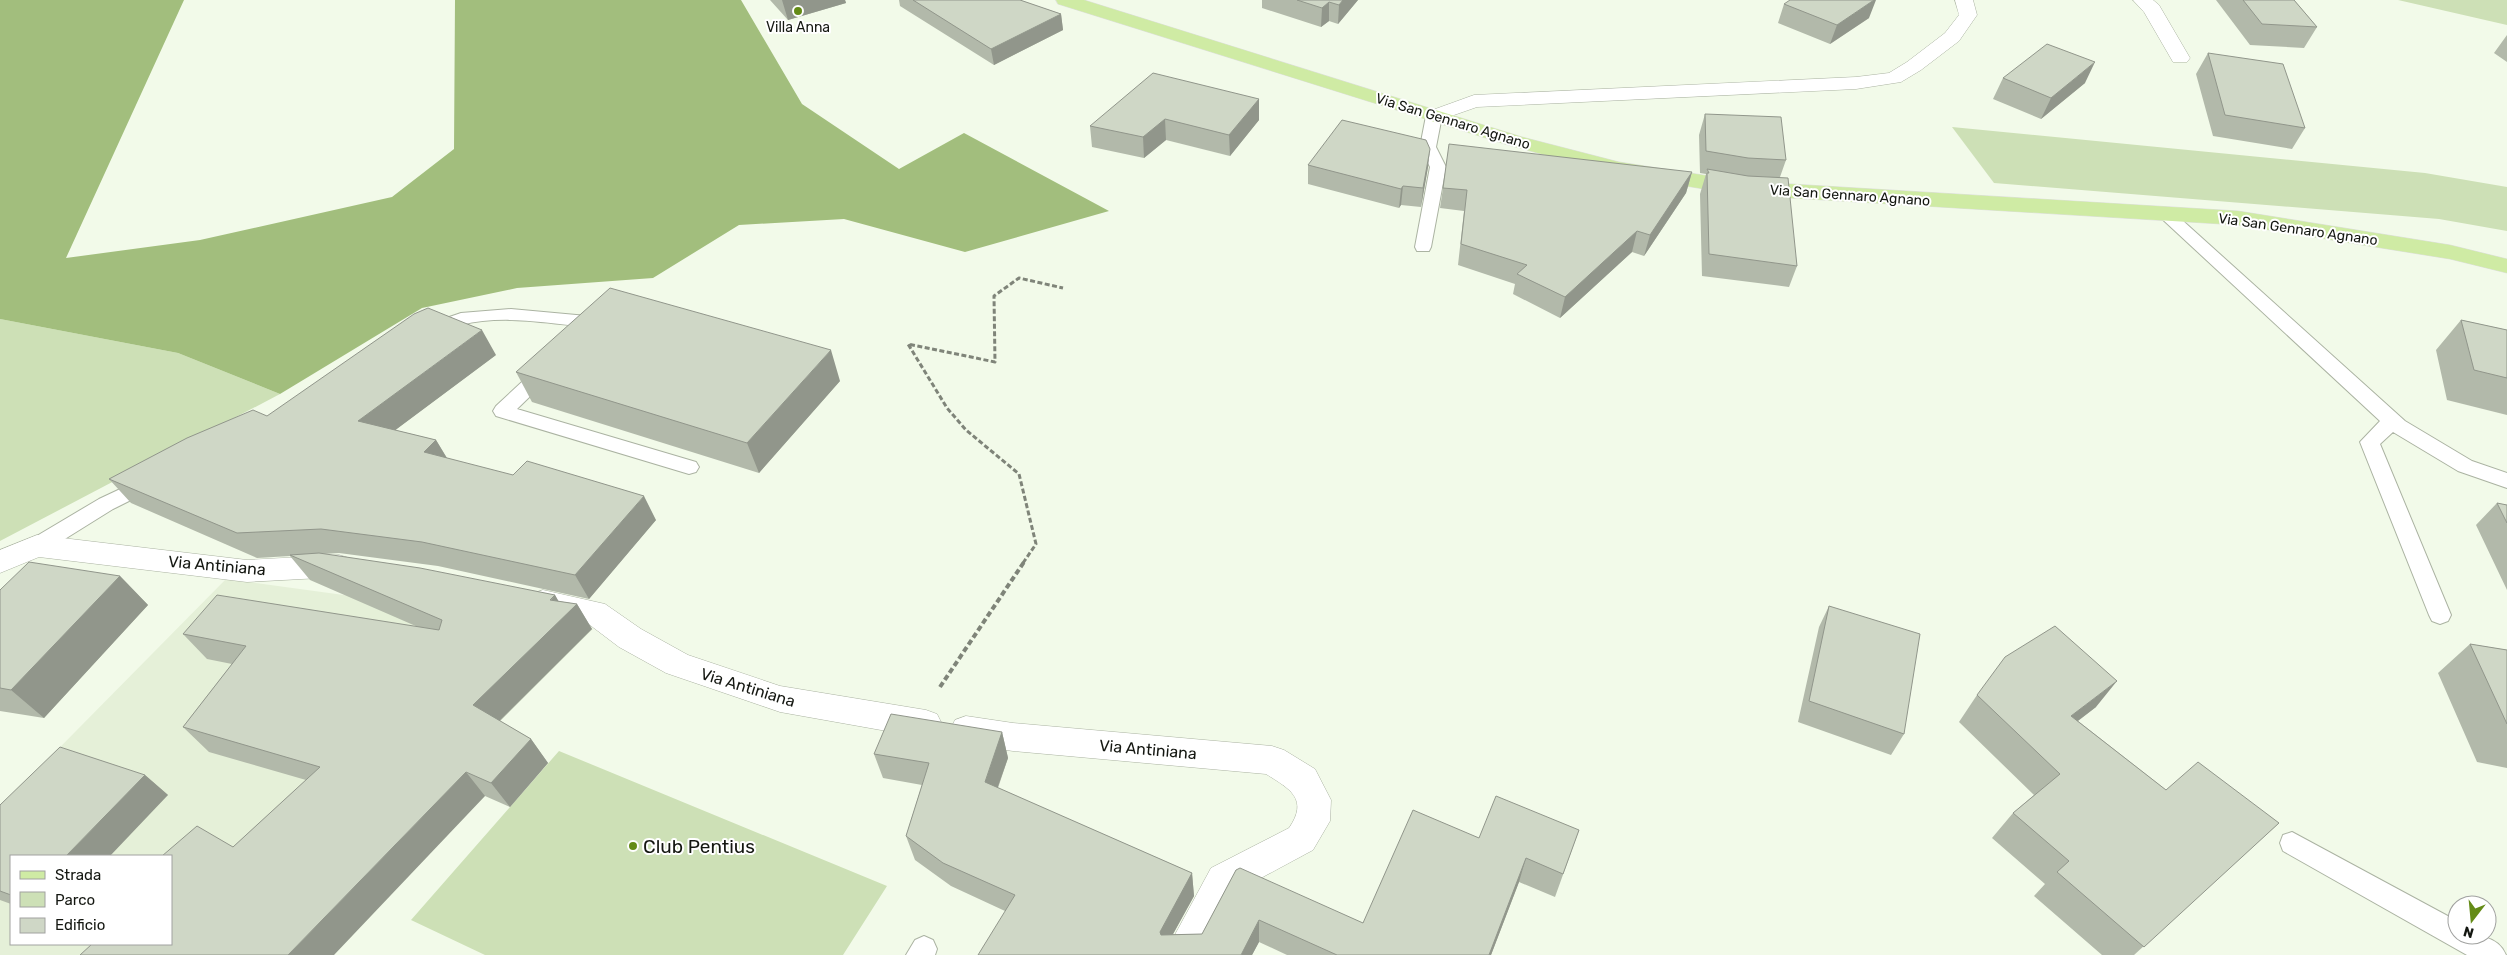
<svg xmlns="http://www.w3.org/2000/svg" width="2507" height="955" viewBox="0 0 2507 955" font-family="Rubik,sans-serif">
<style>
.built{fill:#e5f0d8;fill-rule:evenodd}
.green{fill:#cde0b6}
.forest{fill:#a2be7d}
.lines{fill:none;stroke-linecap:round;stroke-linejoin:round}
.lane-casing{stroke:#abb3a2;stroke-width:2}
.street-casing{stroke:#abb3a2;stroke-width:1}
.primary-casing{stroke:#dedfde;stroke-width:1}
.path-far1{stroke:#7f8479;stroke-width:3;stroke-dasharray:5 2.5;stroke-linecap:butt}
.path{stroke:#7f8479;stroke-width:4;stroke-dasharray:5.5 3;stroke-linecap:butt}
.lane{fill:#fff;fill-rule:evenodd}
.street{fill:#fff;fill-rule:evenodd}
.primary{fill:#cfeba4;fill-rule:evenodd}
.wall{fill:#b2b9aa}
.shaded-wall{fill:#91968b}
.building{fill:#cfd7c6;stroke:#91968b}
.poi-dot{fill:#648b17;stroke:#fff;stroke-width:2}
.labels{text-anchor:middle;stroke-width:4;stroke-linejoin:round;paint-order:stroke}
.far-poi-label{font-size:14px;fill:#141711;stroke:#fff}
.far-street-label{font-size:14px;fill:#141711;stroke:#fff}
.street-label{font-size:16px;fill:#141711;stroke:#fff}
.near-poi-label{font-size:19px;fill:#141711;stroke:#fff;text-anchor:start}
</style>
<rect width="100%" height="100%" fill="#f2fae9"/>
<path class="built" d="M226 579 593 629 264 955H0V808ZM11 856H171V944H11Z"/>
<path class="green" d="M2398 0H2507V25Z
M1952 127 2425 173 2507 187V231L2439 219 1994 183Z
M0 319 178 353 280 394 0 541Z
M559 751 887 886 843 955H485L411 920Z"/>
<path class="forest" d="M0 0H184L66 258 200 240 392 197 454 149 455 0H741L802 104 899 169 964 133 1109 211 965 252 844 219 739 225 653 278 517 288 422 308 280 394 178 353 0 319Z"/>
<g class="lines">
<g class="lane-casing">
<path id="lane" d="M1434 111 1442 116 1436 147 1446 167 1431 247 1429 251H1417L1415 247 1430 167 1420 147 1426 116Z
M2166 209 2172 211 2405 421 2472 461 2507 473V488L2458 471 2393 432 2380 444 2451 615 2448 621 2440 624 2432 621 2429 615 2360 442 2380 421 2160 217 2158 214 2160 211Z
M511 309 598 317 604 319 607 323C600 333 590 328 579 326 541 322 499 315 461 325 451 327 442 332 432 335L426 333 423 329 426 325 461 313Z
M545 365 552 367 554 371 552 375 517 409 696 462 699 467 696 472 689 474 496 416 493 411 496 406 538 367Z
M148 476 155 478 158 483 155 488 113 509 44 552 37 554 30 552 27 546 30 540 99 499Z
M2292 832 2457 921V935C2476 935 2498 935 2506 955H2467L2283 851 2280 843 2283 835Z
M924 936 933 940 937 949 935 955H906L915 940Z"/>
</g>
<g class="street-casing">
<path id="street" d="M1955 0H1973L1977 15 1959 41 1921 70 1901 82 1856 89 1477 107 1434 122 1427 120 1424 116 1427 112 1474 95 1856 77 1889 73 1907 62 1945 33 1959 15Z
M2133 0H2153L2159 5 2190 58 2187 62H2173L2144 12Z
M37 535 247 560 339 555 349 558 354 566 349 574 339 577 247 582 39 557 0 573V550Z
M543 590 605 604 641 629 688 655 780 686 926 710 937 714 942 724 937 734 926 738 780 712 666 673 619 647 586 622 532 610 528 602 532 594Z
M966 716 1013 723 1272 746 1284 750 1315 769 1331 800 1330 821 1313 850 1235 892 1202 955H1164L1211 868 1289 828C1309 799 1290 789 1266 774L1013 751 966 744 955 740 950 730 955 720Z"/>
</g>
<g class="primary-casing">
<path id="primary" d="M1056 0H1084L1522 137 1619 162 1741 181 2238 211 2450 245 2507 259V273L2450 259 2238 225 1741 195 1618 175 1508 145 1058 4Z"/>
</g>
<path class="path-far1" d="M1023 563 1036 544 1019 474 966 430 947 408 908 344 995 362 994 296 1019 278 1063 288"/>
<path class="path" d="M940 687 1024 562"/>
<use href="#lane" class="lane"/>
<use href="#street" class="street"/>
<use href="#primary" class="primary"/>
</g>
<path class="wall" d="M770 0H845L846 3 788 20Z
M899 0H1020L1061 14 1063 30 994 65 900 6Z
M1262 0H1358L1338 24 1329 21 1321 27 1262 8Z
M2216 0H2294L2317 27 2304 48 2250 45Z
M1784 4 1869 18 1830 44 1778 23Z
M2507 35V62L2494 53Z
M2208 53 2305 128 2292 149 2213 136 2196 74Z
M2003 78 2085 83 2041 119 1993 99Z
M1259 99V120L1230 156 1166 140 1144 158 1092 147 1090 126Z
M1705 114 1786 160 1780 177 1797 266 1789 287 1702 276 1700 194 1706 174 1700 173 1699 135Z
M1308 165 1428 167 1421 207 1401 205 1399 208 1308 184Z
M1692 172 1686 193 1644 256 1632 252 1560 318 1513 294 1515 284 1458 265 1464 211 1440 208 1443 188Z
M2461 320 2507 330V415L2447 400 2436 350Z
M496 355 395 430 436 440 447 458 656 520 589 599 438 566 339 553 323 554 555 595 558 601 577 604 592 629 500 721 531 739 548 763 510 807 485 796 233 847 306 780 209 752 183 727 232 664 207 659 183 634 418 627 310 580 290 556 257 558 131 503 109 479 267 416Z
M516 372 840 381 759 473 532 402Z
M2497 503 2507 505V590L2476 525Z
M120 576 148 605 44 718 0 711V590Z
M1829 606 1904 734 1891 755 1798 722 1819 627Z
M2470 644 2507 650V768L2477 762 2438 673Z
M1977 695 2096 707 2078 721 2166 790 2279 823 2134 955H2102L2034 896 2045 884 1992 838 2013 813 2034 795 1959 722Z
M1002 732 1008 758 998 788 1192 873 1194 896 1173 934H1202L1236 870 1363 923 1479 838 1579 830 1555 897 1519 882 1491 955H1287L1259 942 1252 955 1005 911 951 886 915 860 906 836 922 785 883 778 874 754Z
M145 775 168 795 11 856V904L0 900V805Z"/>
<path class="shaded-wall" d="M782 0H845L846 3 788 20Z
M1343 0H1358L1338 24 1339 5Z
M1874 0H1876L1869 18 1830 44 1837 25Z
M1329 2V21L1321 27 1322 8Z
M1061 14 1063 30 994 65 991 49Z
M2095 62 2085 83 2041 119 2051 98Z
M1259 99V120L1230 156 1229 135Z
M1165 119 1166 140 1144 158 1143 137Z
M1430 149 1428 167 1421 207 1423 188Z
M1692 172 1686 193 1644 256 1650 235Z
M1403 186 1401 205 1399 208 1401 189Z
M1637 231 1632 252 1560 318 1565 297Z
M482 330 496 355 374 446 358 421Z
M831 350 840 381 759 473 747 443Z
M436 440 451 465 424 452Z
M644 496 656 520 589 599 575 575Z
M120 576 148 605 44 718 11 690Z
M555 595 566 614 577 604 592 629 491 729 473 705Z
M2117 681 2096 707 2050 742 2071 716Z
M1002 732 1008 758 991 806 985 782Z
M531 739 548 763 510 807 491 783Z
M466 772 485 796 334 955H288Z
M145 775 168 795 110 856H66Z
M1526 858 1519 882 1491 955H1489Z
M1192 873 1194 896 1162 954 1160 932Z
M1259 920V942L1252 955H1241Z"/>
<path class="building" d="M913 0H1020L1061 14 991 49Z
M1297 0H1343L1339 5 1329 2 1322 8Z
M1790 0H1874L1837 25 1784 4Z
M2243 0H2294L2317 27 2262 24Z
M2047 44 2095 62 2051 98 2003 78Z
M2208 53 2283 64 2305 128 2225 115Z
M1153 73 1259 99 1229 135 1165 119 1143 137 1090 126Z
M1705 114 1781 117 1786 160 1748 158 1706 151Z
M1342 120 1426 140 1430 149 1423 188 1403 186 1401 189 1308 165Z
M1449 144 1692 172 1650 235 1637 231 1565 297 1517 274 1527 265 1461 244 1467 190 1443 188Z
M1707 169 1748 176 1788 178 1797 266 1709 254 1707 173H1709Z
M610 288 831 350 747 443 516 372Z
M428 308 482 330 358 421 436 440 424 452 513 475 527 461 644 496 575 575 422 542 321 529 237 533 109 479 187 438 253 410 267 416 414 314Z
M2461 320 2507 330V378L2474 370Z
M2497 503 2507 505V523Z
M319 553 420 568 555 595 550 600 577 604 473 705 531 739 491 783 466 772 288 955H80L92 944H171V856H162L197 826 233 847 320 767 183 727 246 646 183 634 217 595 439 630 442 620 290 555Z
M29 562 120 576 11 690 0 688V590Z
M1829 606 1920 634 1904 734 1809 701Z
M2055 626 2117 681 2071 716 2166 790 2198 762 2279 823 2144 947 2057 872 2069 861 2013 813 2060 774 1977 695 2005 657Z
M2470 644 2507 650V724Z
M891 714 1002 732 985 782 1192 873 1160 932 1161 935 1202 934 1236 870 1240 868 1363 923 1413 810 1479 838 1496 796 1579 830 1563 874 1526 858 1489 955H1337L1259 920 1241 955H978L1015 895 943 863 906 836 929 763 874 754Z
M60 747 145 775 66 856H11V895L0 891V805Z"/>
<g class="poi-dot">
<circle cx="798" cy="11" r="5"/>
<circle cx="633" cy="846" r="5"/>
</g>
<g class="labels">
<g class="far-poi-label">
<text x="798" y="32">Villa Anna</text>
</g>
<g class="far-street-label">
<text transform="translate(1453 121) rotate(17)" y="5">Via San Gennaro Agnano</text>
<text transform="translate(1850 195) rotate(4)" y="5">Via San Gennaro Agnano</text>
<text transform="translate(2298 229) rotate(8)" y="5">Via San Gennaro Agnano</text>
</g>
<g class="street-label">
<text transform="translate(217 565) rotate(5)" y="6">Via Antiniana</text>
<text transform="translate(748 687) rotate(17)" y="6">Via Antiniana</text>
<text transform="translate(1148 749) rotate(5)" y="6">Via Antiniana</text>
</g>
<g class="near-poi-label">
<text x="643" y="853">Club Pentius</text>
</g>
</g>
<rect x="10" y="855" width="162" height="90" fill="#ffffff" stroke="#a1a2a0"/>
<rect x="20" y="871" width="25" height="8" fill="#cfeba4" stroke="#a1a2a0"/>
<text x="55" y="880" font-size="15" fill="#141711">Strada</text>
<rect x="20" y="892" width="25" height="15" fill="#cde0b6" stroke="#a1a2a0"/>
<text x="55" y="905" font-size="15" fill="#141711">Parco</text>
<rect x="20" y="918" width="25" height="15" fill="#cfd7c6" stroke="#a1a2a0"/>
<text x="55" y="930" font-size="15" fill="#141711">Edificio</text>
<g transform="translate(2472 920) rotate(196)"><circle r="24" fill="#ffffff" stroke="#a1a2a0"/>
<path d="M0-4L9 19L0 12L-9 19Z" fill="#648b17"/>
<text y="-8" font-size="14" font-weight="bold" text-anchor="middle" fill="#141711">N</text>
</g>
</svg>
